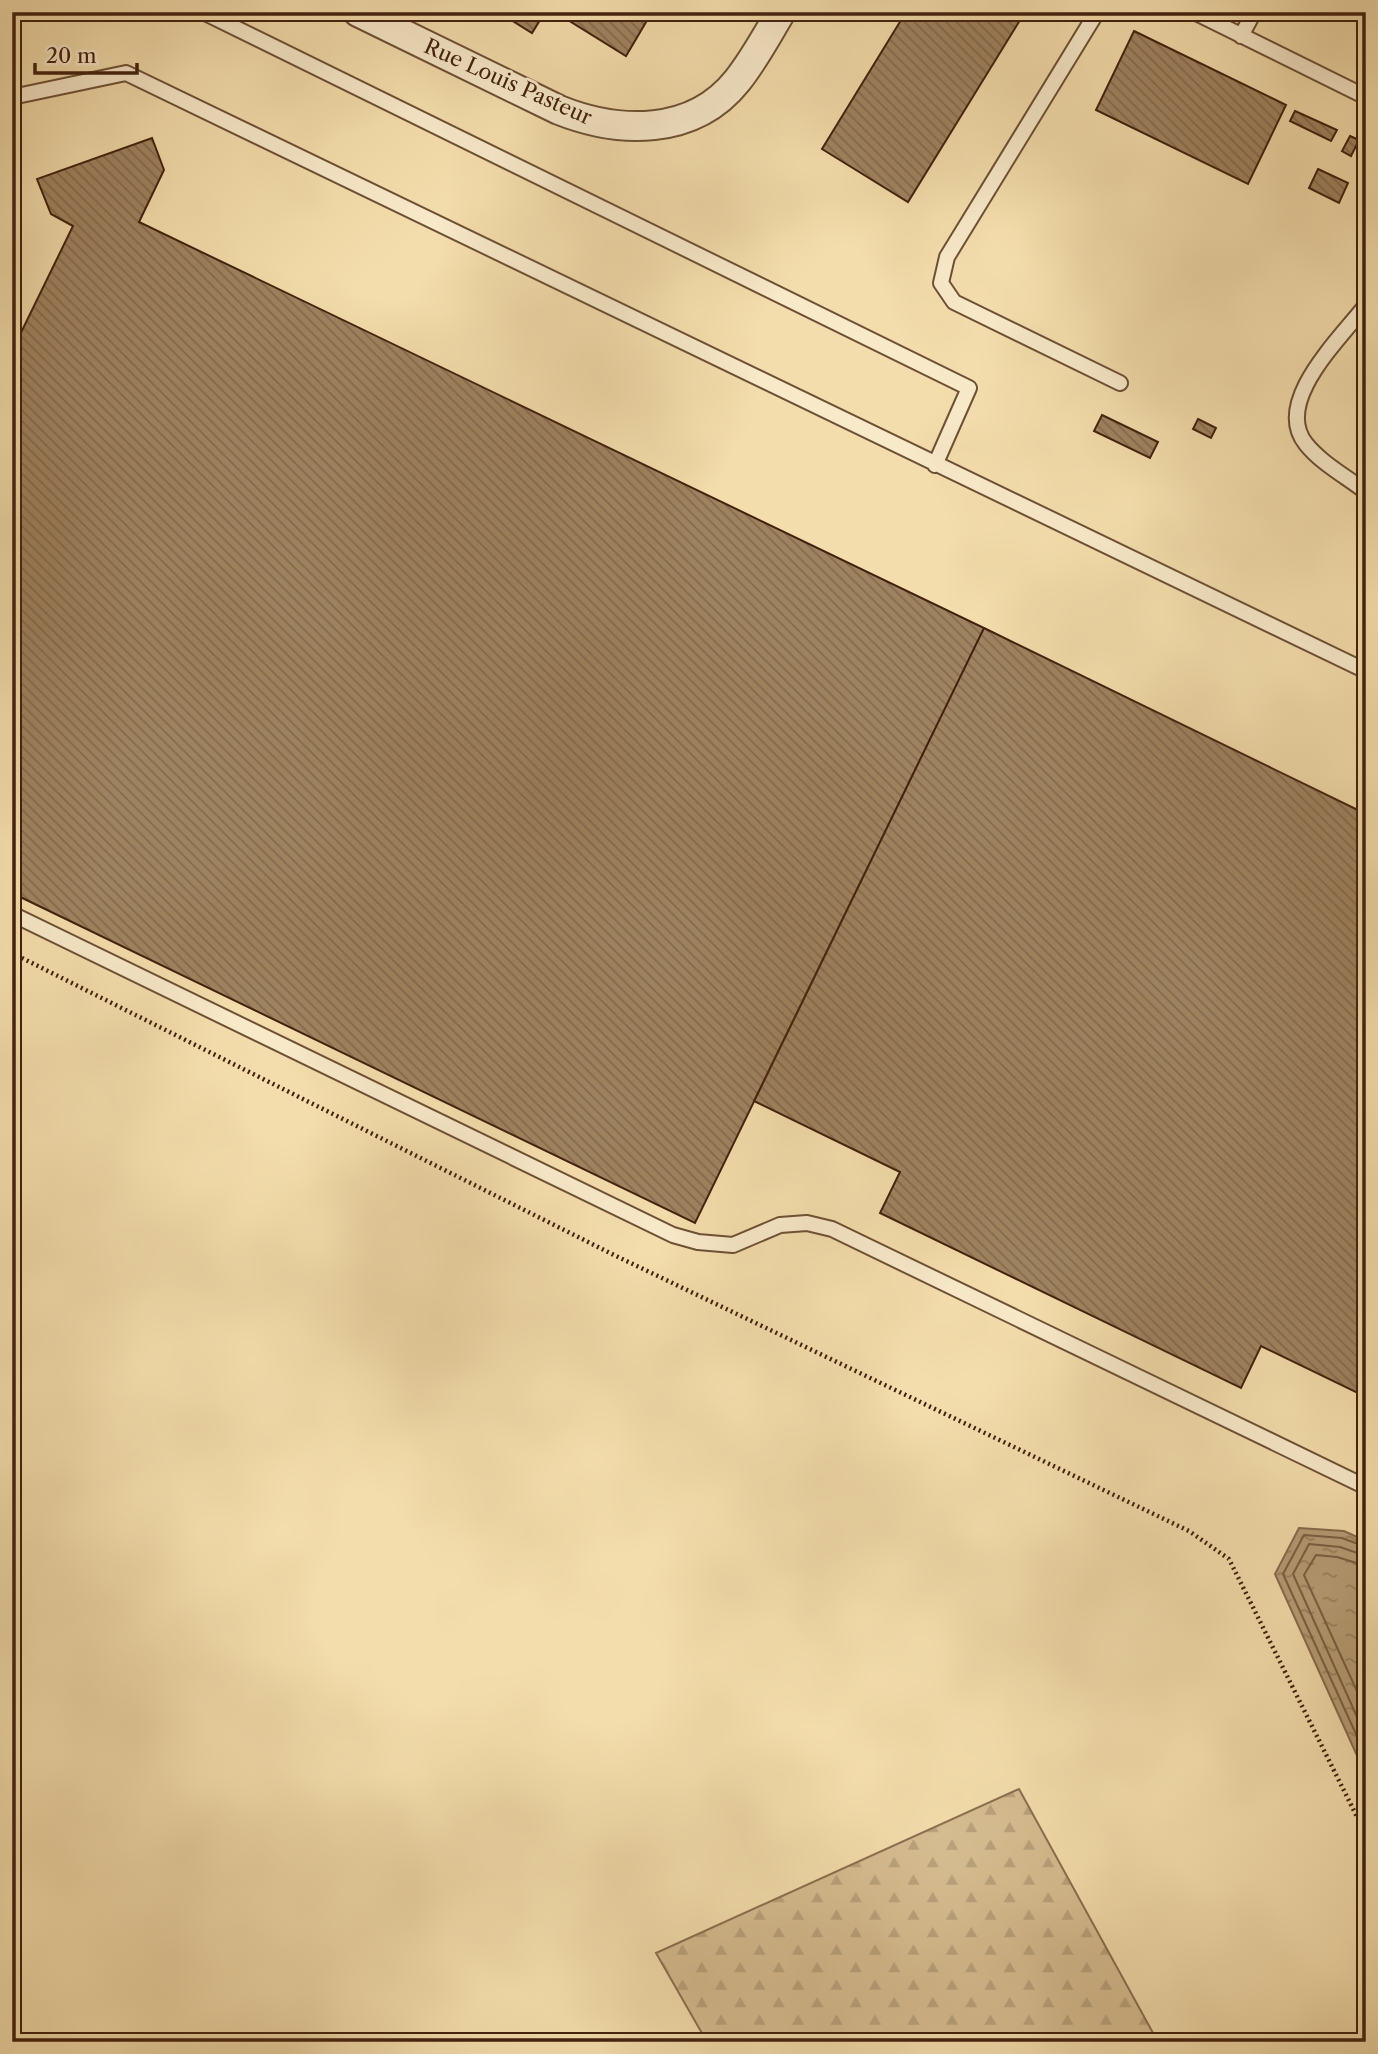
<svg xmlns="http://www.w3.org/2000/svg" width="1378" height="2054" viewBox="0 0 1378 2054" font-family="'Libre Caslon Text',serif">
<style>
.forest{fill:url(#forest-firs);stroke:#8c6f50;stroke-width:2}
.water{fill:url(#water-ripples);stroke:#886b4c;stroke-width:2}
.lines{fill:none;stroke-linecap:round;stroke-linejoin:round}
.shore{stroke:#7c5f42;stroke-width:2}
.building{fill:url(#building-back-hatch);stroke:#42210e;stroke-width:2}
.service-casing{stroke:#6e5036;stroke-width:18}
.minor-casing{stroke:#6e5036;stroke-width:32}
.path{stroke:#42210e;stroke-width:4.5;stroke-dasharray:2 3.5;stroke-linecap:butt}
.service{stroke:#f8e9c9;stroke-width:14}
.minor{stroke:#f8e9c9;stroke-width:28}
.labels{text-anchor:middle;stroke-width:6;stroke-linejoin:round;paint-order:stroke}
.street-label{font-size:21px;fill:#42210e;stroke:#f8e9c9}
</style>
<defs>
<pattern id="forest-firs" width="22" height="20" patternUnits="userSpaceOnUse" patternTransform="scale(1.75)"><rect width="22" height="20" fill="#d6bd91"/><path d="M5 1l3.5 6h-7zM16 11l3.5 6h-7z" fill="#b9a27c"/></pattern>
<pattern id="water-ripples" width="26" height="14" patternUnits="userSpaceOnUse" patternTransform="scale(1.75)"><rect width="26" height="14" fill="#b79d76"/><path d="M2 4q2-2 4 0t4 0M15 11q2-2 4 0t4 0" fill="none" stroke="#96805f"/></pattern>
<pattern id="building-back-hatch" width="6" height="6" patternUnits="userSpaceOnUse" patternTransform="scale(1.75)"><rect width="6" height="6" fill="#9f8360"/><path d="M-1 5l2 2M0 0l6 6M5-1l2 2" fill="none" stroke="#836b4e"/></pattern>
</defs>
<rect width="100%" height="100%" fill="#f4ddac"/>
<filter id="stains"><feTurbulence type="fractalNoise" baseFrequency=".00286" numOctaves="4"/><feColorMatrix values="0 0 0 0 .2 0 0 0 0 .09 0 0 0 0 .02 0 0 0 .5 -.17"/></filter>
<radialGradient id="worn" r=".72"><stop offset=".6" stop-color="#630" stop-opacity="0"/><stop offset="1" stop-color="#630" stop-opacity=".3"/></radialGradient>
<path class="forest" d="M1019 1789 1158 2042H707L656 1953Z"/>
<path class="water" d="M1299 1528 1344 1531 1366 1541V1764L1359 1760 1275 1574Z"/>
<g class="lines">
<path class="shore" d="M1366 1547 1342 1538 1304 1535 1283 1574 1366 1756
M1366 1556 1340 1547 1309 1544 1293 1574 1366 1737
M1366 1566 1337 1557 1316 1555 1304 1575 1366 1711"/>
</g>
<path class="building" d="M498 12H545L532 33Z
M555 12H652L626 56Z
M906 12H1025L908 202 822 149Z
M1134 31 1286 105 1248 184 1096 110Z
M1295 111 1337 130 1331 141 1290 121Z
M1350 136 1359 140 1351 156 1342 151Z
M152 138 164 170 139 222 984 628 695 1223 12 893V351L73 226 51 214 37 179Z
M1318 169 1348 183 1339 203 1309 188Z
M1102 415 1158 442 1150 458 1094 431Z
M1198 419 1216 428 1211 438 1193 429Z
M984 628 1366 814V1397L1261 1346 1241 1388 880 1213 900 1172 754 1101Z"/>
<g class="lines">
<g class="service-casing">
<path id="service" d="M203 12 969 388 935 465
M1097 12 947 257 941 283 954 302 1120 383
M1194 12 1366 97
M1241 36 1254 12
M12 97 126 73 1366 671
M1366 305C1341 338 1272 402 1306 444 1321 463 1347 477 1366 492
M12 914 673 1235 698 1242 733 1245 780 1225 807 1223 832 1229 1366 1487"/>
</g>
<g class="minor-casing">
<path id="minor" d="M358 12 559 110C619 134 693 136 737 81 754 60 767 35 781 12"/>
</g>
<path class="path" d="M12 953 614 1255 1189 1531 1229 1559 1366 1835"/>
<use href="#service" class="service"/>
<use href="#minor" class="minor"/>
</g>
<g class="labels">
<g class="street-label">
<text transform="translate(508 82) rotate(24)" y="7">Rue Louis Pasteur</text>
</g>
</g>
<rect width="1378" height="2054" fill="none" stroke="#f4ddac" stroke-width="42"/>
<rect x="14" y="14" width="1350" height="2026" fill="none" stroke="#42210e" stroke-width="3.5"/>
<rect x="21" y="21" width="1336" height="2012" fill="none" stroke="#42210e" stroke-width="2"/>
<path d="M35 63v10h102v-10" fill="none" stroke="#42210e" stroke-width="3.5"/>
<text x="46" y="63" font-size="21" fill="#42210e" stroke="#f8e9c9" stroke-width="5" paint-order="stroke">20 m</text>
<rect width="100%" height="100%" filter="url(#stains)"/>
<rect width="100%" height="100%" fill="url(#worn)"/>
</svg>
